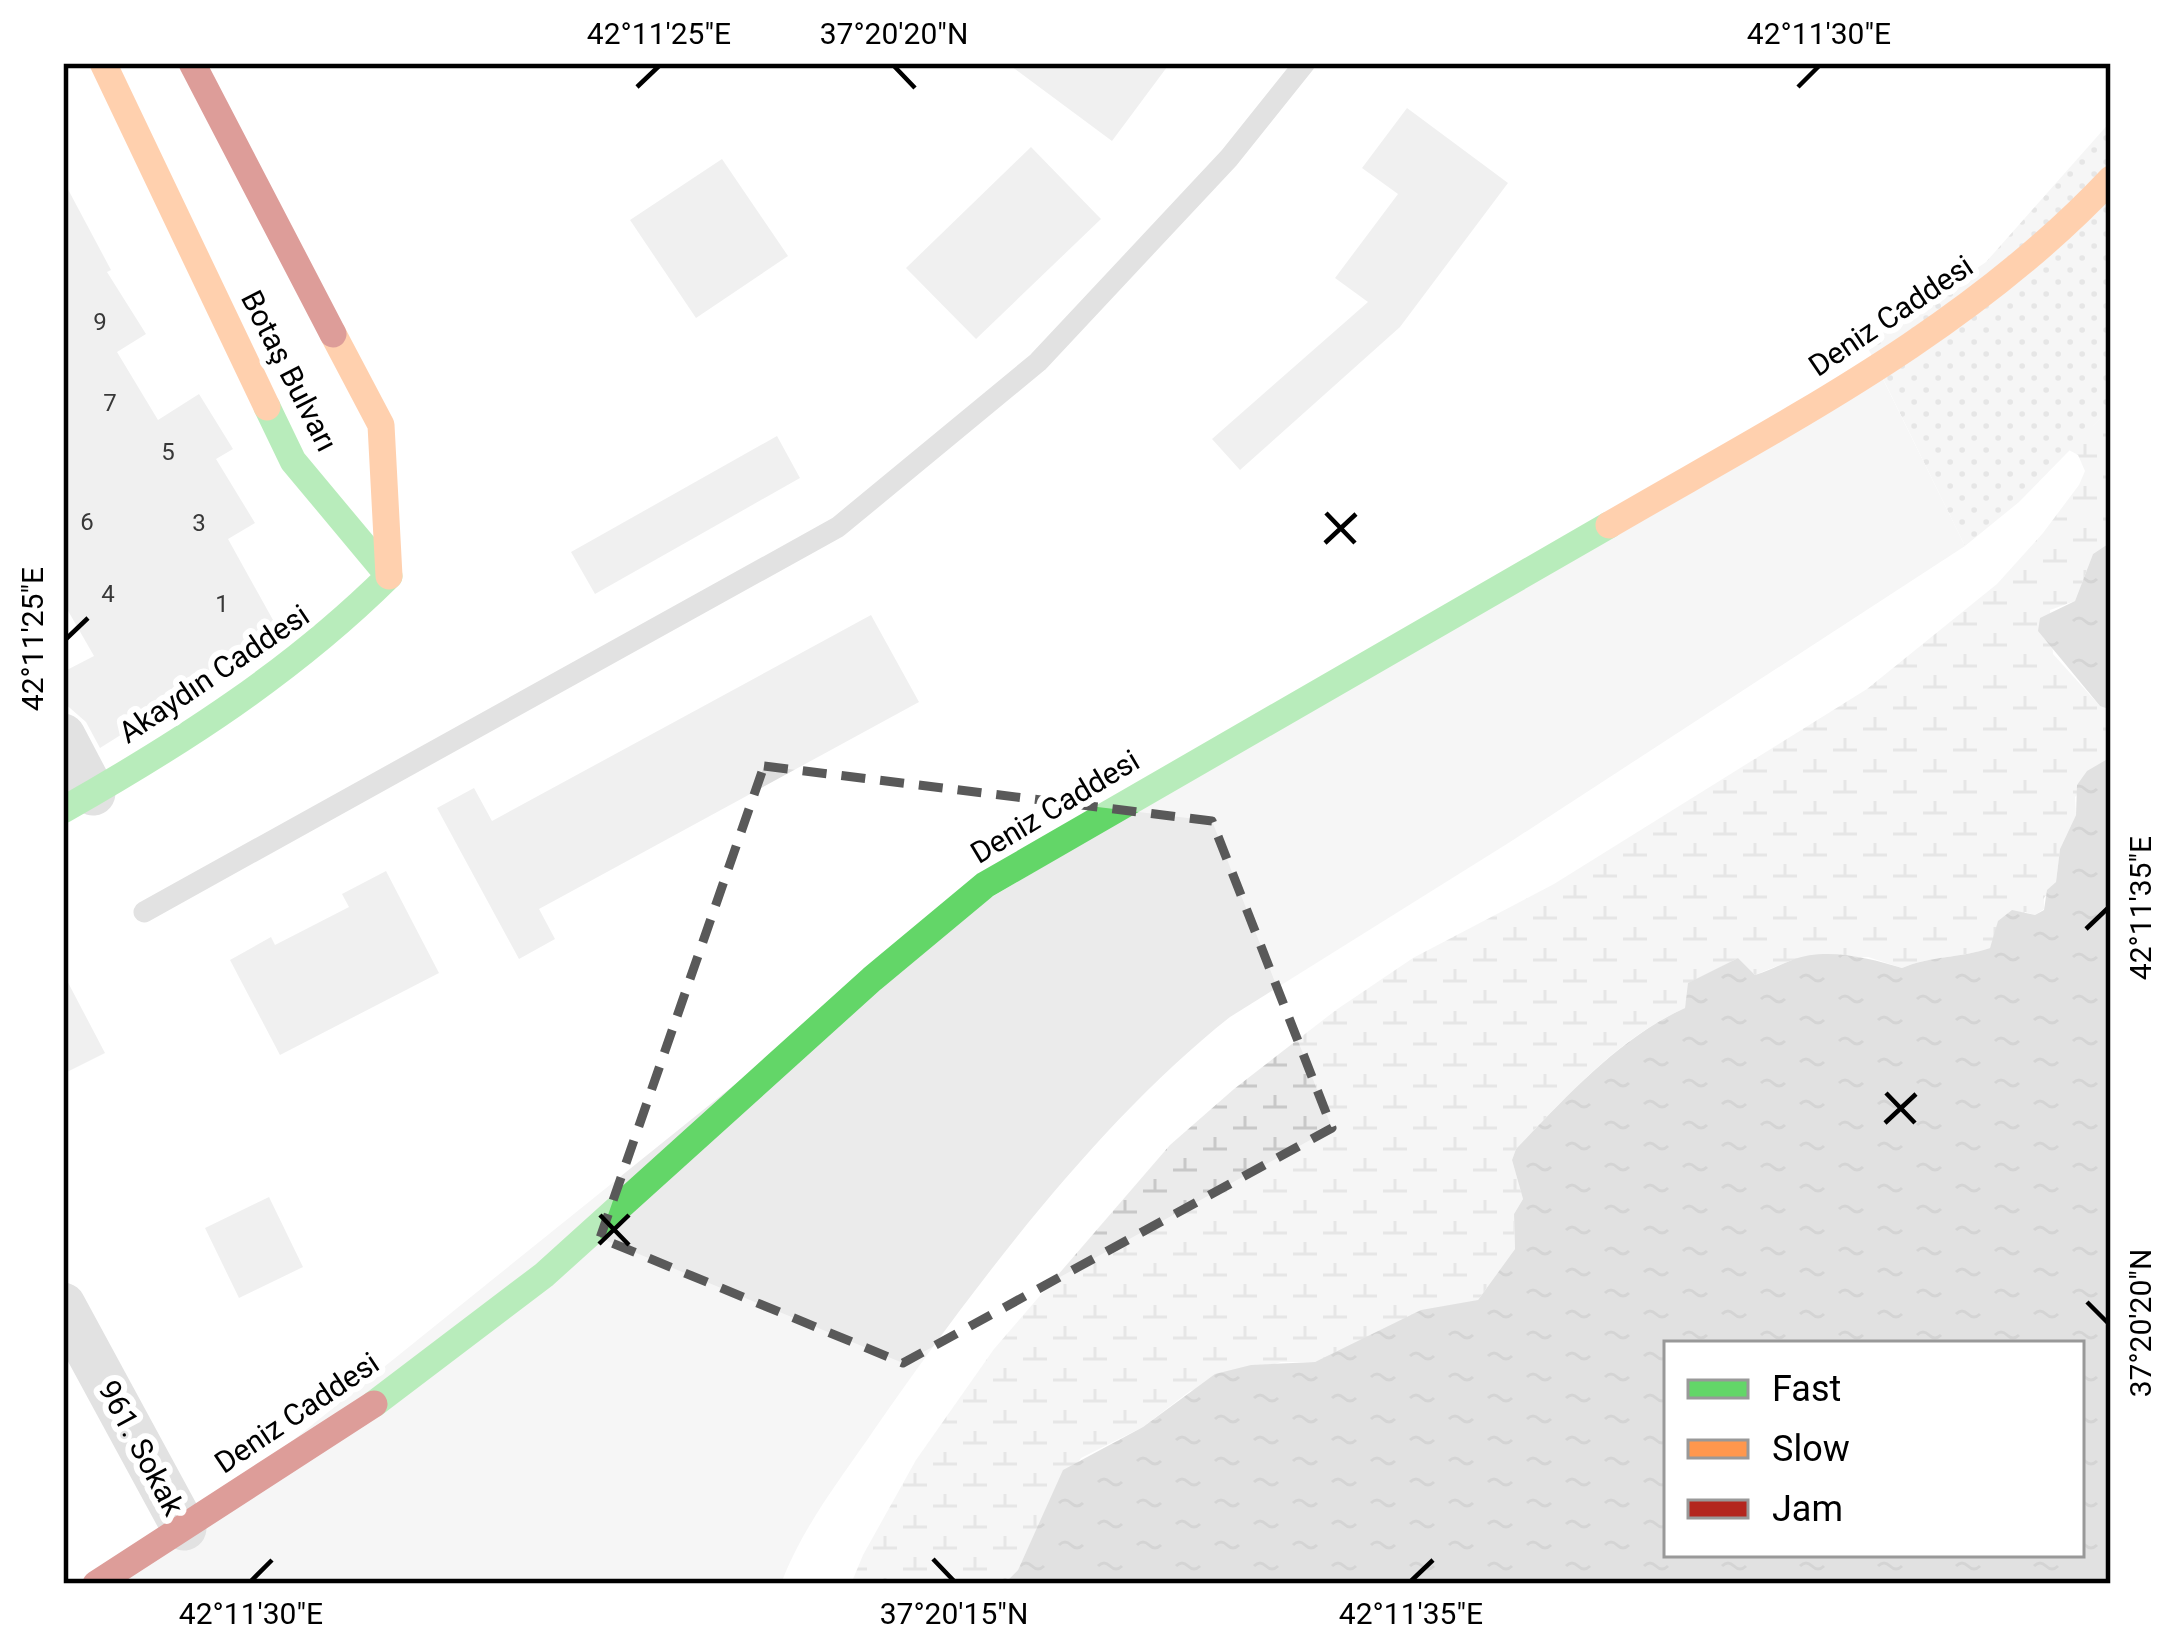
<svg xmlns="http://www.w3.org/2000/svg" width="2174" height="1647" viewBox="0 0 2174 1647" font-family="Roboto,sans-serif">
<style>
.grass{fill:url(#grass-dots)}
.wetland{fill:url(#wetland-marsh)}
.park{fill:#ebebeb}
.water{fill:url(#water-ripples);fill-rule:evenodd}
.building{fill:#dedede}
.lines{fill:none;stroke-linecap:round;stroke-linejoin:round}
.lane{stroke:#bebebe;stroke-width:21}
.street{stroke:#bebebe;stroke-width:45}
.fast{stroke:#63d668;stroke-width:27}
.slow{stroke:#ff974d;stroke-width:27}
.jam{stroke:#b3261e;stroke-width:27}
.marked{fill:none;stroke:#595959;stroke-width:9;stroke-dasharray:24 15;stroke-linejoin:round}
.ticks{fill:none;stroke:#000;stroke-width:4.5}
.labels{text-anchor:middle;stroke-width:12;stroke-linejoin:round;paint-order:stroke}
.number-label{font-size:24px;fill:#383838}
.street-label{font-size:30px;fill:#000;stroke:#fff}
.neatline{fill:none;stroke:#000;stroke-width:4.5}
.ticks-label{font-size:30px;text-anchor:middle;fill:#000}
</style>
<defs>
<pattern id="grass-dots" width="8" height="8" patternUnits="userSpaceOnUse" patternTransform="scale(3)"><rect width="8" height="8" fill="#ebebeb"/><path d="M2 2h.1M6 6h.1" fill="none" stroke="#c8c8c8" stroke-width="1.8" stroke-linecap="round"/></pattern>
<pattern id="wetland-marsh" width="20" height="14" patternUnits="userSpaceOnUse" patternTransform="scale(3)"><rect width="20" height="14" fill="#ebebeb"/><path d="M1 5h8M5 5V1M11 12h8M15 12V8" fill="none" stroke="#c8c8c8"/></pattern>
<pattern id="water-ripples" width="26" height="14" patternUnits="userSpaceOnUse" patternTransform="scale(3)"><rect width="26" height="14" fill="#bdbdbd"/><path d="M2 4q2-2 4 0t4 0M15 11q2-2 4 0t4 0" fill="none" stroke="#a1a1a1"/></pattern>
</defs>
<rect width="100%" height="100%" fill="#fff"/>
<path class="grass" d="M2111 121V408L2019 502 1965 546 1866 344 1986 262Z"/>
<path class="wetland" d="M2111 408V542L2093 554 2075 601 2050 610 2053 654 2100 706 2111 710V757L2075 797 2076 815 2060 849 2056 882 2044 898V909L2035 915 2025 912 1997 933 1990 948C1961 958 1930 956 1902 968L1868 957 1792 960 1755 975 1738 958 1689 983 1685 1008C1619 1037 1566 1097 1516 1149L1512 1160 1523 1199 1514 1214 1515 1249 1478 1300 1315 1362H1281L1190 1391 1143 1427 1081 1458 1034 1535 1018 1570 1004 1584H851L863 1555 916 1460 994 1349 1170 1145 1234 1089 1336 1010 1413 958 1554 884 1867 689 1997 584 2043 533 2079 485 2085 471 2078 455 2069 450Z"/>
<path class="park" d="M1878 369 1965 546 1510 842 1230 1017C1097 1122 973 1288 876 1427 842 1477 802 1527 781 1584H96L184 1528 898 953Z"/>
<path class="water" d="M2111 542V710L2100 706 2038 631 2040 618 2075 601 2093 554Z
M2111 757V1584H1004L1018 1570 1063 1470 1143 1427 1215 1374 1251 1365 1315 1362 1421 1310 1478 1300 1515 1249 1514 1214 1523 1199 1512 1160 1516 1149C1566 1097 1619 1038 1685 1008L1688 983 1738 958 1755 975C1769 971 1779 965 1792 960 1826 947 1869 958 1902 968 1930 956 1961 958 1990 948L1998 921 2012 910 2035 915 2044 910 2047 890 2056 882 2060 849 2076 815 2077 785 2087 771ZM1667 1344H2081V1554H1667Z"/>
<path class="building" d="M1007 63H1170L1112 141Z
M1407 108 1508 183 1400 327 1240 470 1212 439 1368 302 1335 278 1398 194 1362 168Z
M1031 147 1101 219 976 339 906 268Z
M722 159 788 256 696 318 630 220Z
M63 180 111 270 107 272 146 334 117 352 158 420 199 394 233 449 216 459 255 523 228 539 278 629 201 675 205 682 100 748 86 722 63 702V672L94 656 63 602Z
M777 436 800 478 595 594 571 552Z
M871 615 919 702 539 909 555 939 519 959 437 808 474 788 492 821Z
M386 871 439 973 280 1055 230 960 271 937 275 945 349 907 342 894Z
M63 973 105 1053 63 1074Z
M269 1197 303 1267 239 1298 205 1228Z"/>
<g class="lines">
<path class="lane" d="M144 912 838 527 1038 362 1229 158 1305 63"/>
<path class="street" d="M63 736 93 793
M63 1305 184 1528"/>
<path class="fast" d="M267 407 293 461 389 576
M63 810C181 743 292 672 389 576
M374 1404 544 1275 872 979 985 885 1609 525"/>
<path class="slow" d="M103 63 267 407
M333 334 381 425 389 576
M1609 525C1786 422 1969 330 2111 179"/>
<path class="jam" d="M192 63 333 334
M96 1584 374 1404"/>
</g>
<path d="M0 0H2174V1647H0ZM764 766 1212 821 1332 1128 903 1363 600 1238Z" fill="#fff" fill-opacity=".55" fill-rule="evenodd"/>
<path class="marked" d="M764 766 1212 821 1332 1128 903 1363 600 1238Z"/>
<path class="ticks" d="M894 66 915 88M637 87 659 66M1798 87 1819 66M1326 513 1355 543M1325 543 1356 514M66 639 88 618M2086 929 2108 908M1886 1093 1915 1123M1885 1123 1916 1094M600 1215 629 1245M599 1244 629 1215M2087 1302 2108 1323M933 1559 954 1581M251 1581 272 1560M1411 1581 1433 1560"/>
<g class="labels">
<g class="number-label">
<text x="100" y="330">9</text>
<text x="110" y="411">7</text>
<text x="168" y="460">5</text>
<text x="87" y="530">6</text>
<text x="199" y="531">3</text>
<text x="108" y="602">4</text>
<text x="222" y="612">1</text>
</g>
<g class="street-label">
<text transform="translate(1891 316) rotate(-34)" y="10">Deniz Caddesi</text>
<text transform="translate(289 371) rotate(63)" y="10">Botaş Bulvarı</text>
<text transform="translate(214 674) rotate(-34)" y="10">Akaydın Caddesi</text>
<text transform="translate(1055 807) rotate(-31)" y="10">Deniz Caddesi</text>
<text transform="translate(297 1413) rotate(-34)" y="10">Deniz Caddesi</text>
<text transform="translate(141 1448) rotate(62)" y="10">961. Sokak</text>
</g>
</g>
<rect width="2174" height="1647" fill="none" stroke="#ffffff" stroke-width="132"/>
<rect x="1664" y="1341" width="420" height="216" fill="#ffffff" stroke="#999999" stroke-width="3"/>
<rect x="1688" y="1380" width="60" height="18" fill="#63d668" stroke="#999999" stroke-width="3"/>
<text x="1772" y="1401" font-size="36" fill="#000000">Fast</text>
<rect x="1688" y="1440" width="60" height="18" fill="#ff974d" stroke="#999999" stroke-width="3"/>
<text x="1772" y="1461" font-size="36" fill="#000000">Slow</text>
<rect x="1688" y="1500" width="60" height="18" fill="#b3261e" stroke="#999999" stroke-width="3"/>
<text x="1772" y="1521" font-size="36" fill="#000000">Jam</text>
<rect x="66" y="66" width="2042" height="1515" class="neatline"/>
<g class="ticks-label">
<text x="659" y="44">42°11'25"E</text>
<text x="894" y="44">37°20'20"N</text>
<text x="1819" y="44">42°11'30"E</text>
<text transform="translate(33 639) rotate(-90)" y="10">42°11'25"E</text>
<text transform="translate(2141 908) rotate(-90)" y="10">42°11'35"E</text>
<text transform="translate(2141 1323) rotate(-90)" y="10">37°20'20"N</text>
<text x="251" y="1624">42°11'30"E</text>
<text x="954" y="1624">37°20'15"N</text>
<text x="1411" y="1624">42°11'35"E</text>
</g>
</svg>
